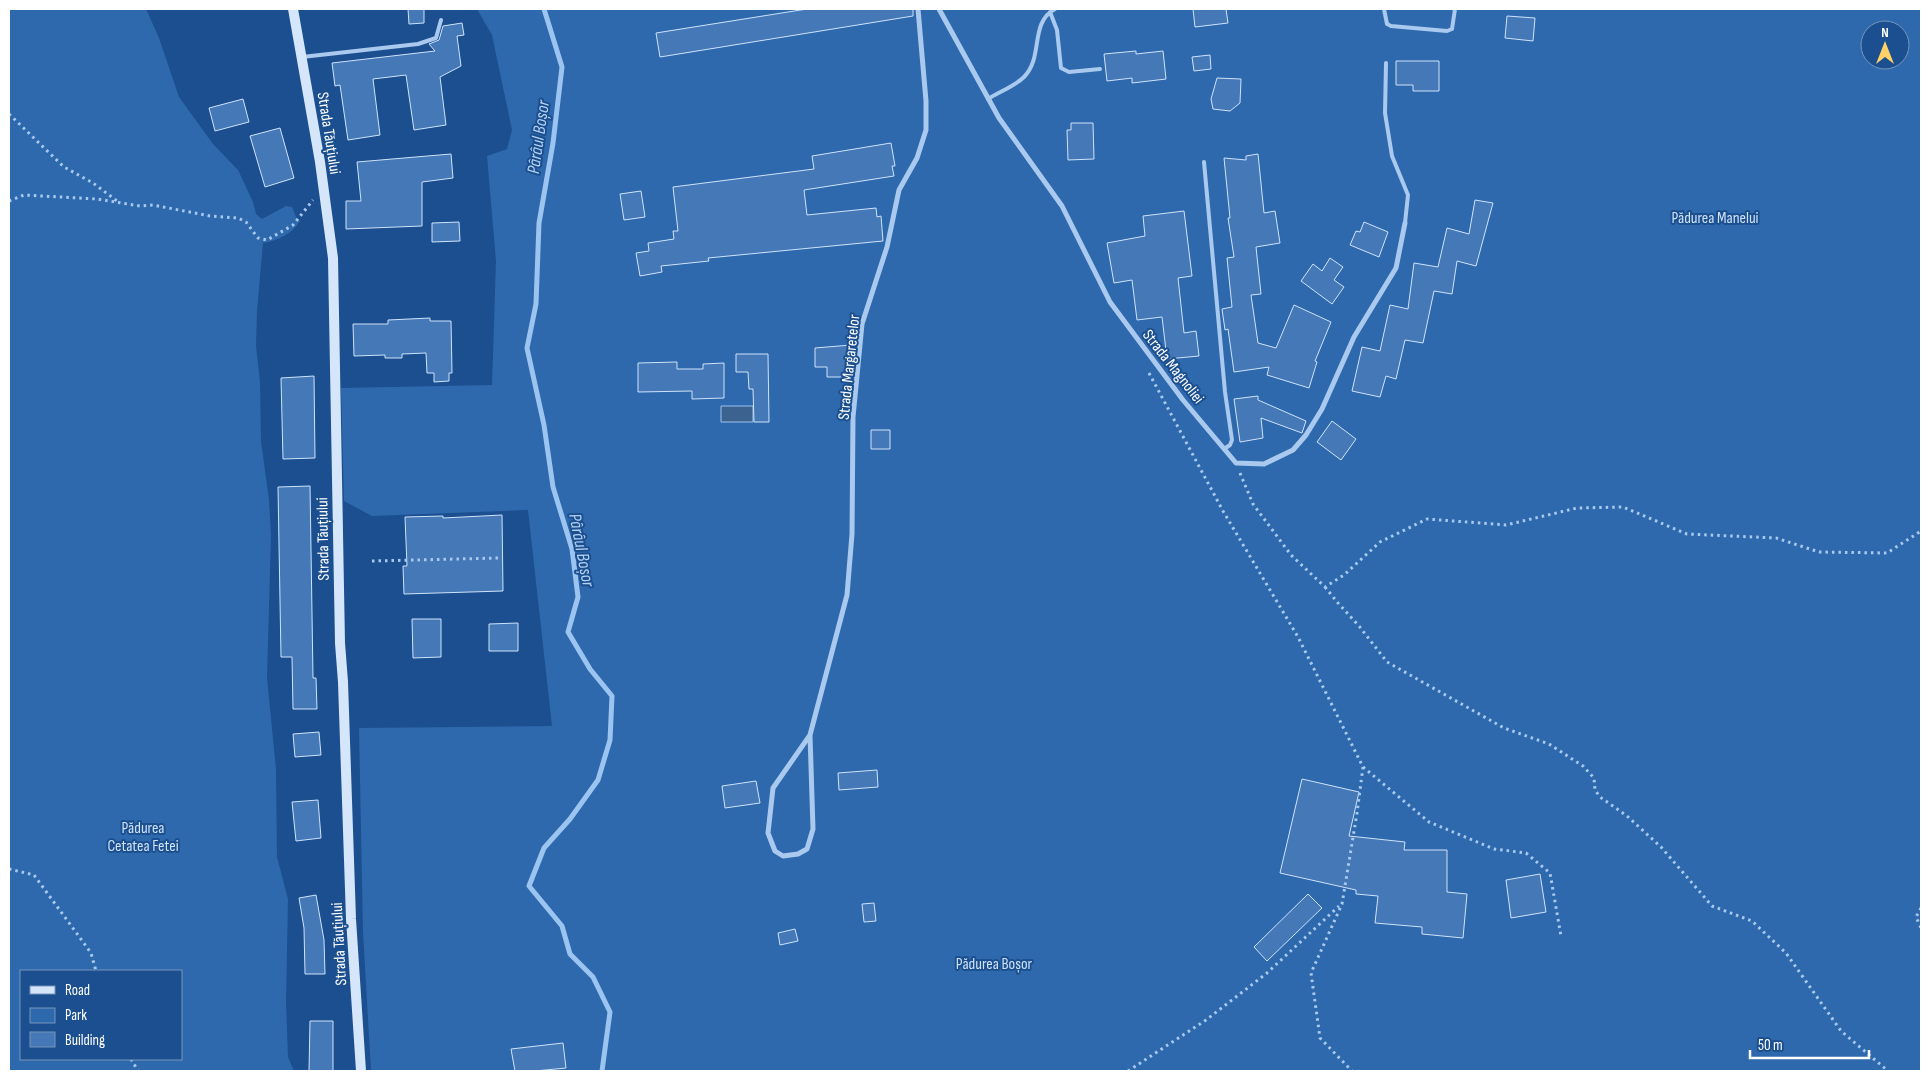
<svg xmlns="http://www.w3.org/2000/svg" width="1930" height="1080" viewBox="0 0 1930 1080" font-family="'Sofia Sans Condensed',sans-serif">
<style>
.green{fill:#2e69ad;fill-rule:evenodd}
.water{fill:#3c6290;stroke:#9cc4f0}
.lines{fill:none;stroke-linecap:round;stroke-linejoin:round}
.stream{stroke:#9cc4f0;stroke-width:5}
.building{fill:#4478b7;stroke:#cfe3fa}
.path{stroke:#a9c9ee;stroke-width:3;stroke-dasharray:2.5 4;stroke-linecap:butt}
.lane{stroke:#a9c9ee;stroke-width:4}
.street{stroke:#a9c9ee;stroke-width:5}
.secondary{stroke:#d6e6fa;stroke-width:10}
.labels{text-anchor:middle;stroke-width:4;stroke-linejoin:round;paint-order:stroke}
.street-label{font-size:16px;fill:#fff;stroke:#1b4f8f}
.park-label{font-size:16px;fill:#cfe3fa;stroke:#1b4f8f}
.water-label{font-size:18px;font-style:italic;fill:#b5d3f5;stroke:#1b4f8f}
</style>
<rect width="100%" height="100%" fill="#1b4f8f"/>
<path class="green" d="M9 9H146L159 38 179 97 213 144 238 170 253 202 256 214 262 219 286 206 292 207 296 217 300 221C292 234 277 241 263 243L257 311 256 346 260 381 261 441 269 500 271 536 267 678 276 769 277 857 288 899 286 1002 288 1057 294 1071H9ZM21 971H181V1059H21Z
M477 9H1921V1071H371L363 932 359 728 552 726 528 510 372 516 344 501 341 388 492 385 496 261 487 156 507 149 512 130 492 35ZM1870 30H1900V60H1870Z"/>
<path class="water" d="M721 406H753V422H721Z"/>
<g class="lines">
<path class="stream" d="M544 9 562 67 553 143 539 223 536 304 527 348 544 425 553 487 572 549 578 597 568 632 590 669 612 696 610 740 598 780 570 819 544 848 529 886 562 926 570 954 593 977 610 1012 602 1071"/>
</g>
<path class="building" d="M408 9H424V23L409 24Z
M807 9H913V16L660 57 656 33Z
M1193 9H1226L1228 23 1195 27Z
M1507 16 1535 18 1533 41 1505 38Z
M462 23 464 35 457 36 461 66 440 77 446 125 414 130 406 75 373 79 380 135 348 140 340 85 335 86 332 63 435 51 429 44 439 40 443 26Z
M1136 51V54L1163 51 1166 79 1132 83V78L1107 81 1104 54Z
M1210 55 1211 69 1194 71 1192 57Z
M1396 61H1439V91H1413V85H1396Z
M1217 78 1241 79 1240 103 1230 111 1213 109 1211 99Z
M243 99 249 122 215 131 209 108Z
M1071 123H1093L1094 159 1068 160 1067 130H1071Z
M280 128 294 178 265 187 250 136Z
M891 143 895 166H892L894 176 804 190 807 215 876 208 877 217 881 216 883 241 708 258 709 261 661 266 662 272 640 276 636 253 649 251 648 243 674 239 673 231H678L673 187 814 169 812 156Z
M451 154 453 178 422 182V226L346 229V201H361L357 162Z
M1258 154 1264 213 1275 211 1280 243 1256 247 1261 294 1251 295 1258 343 1276 348 1294 305 1331 322 1315 361 1317 362 1309 388 1267 375 1269 367 1234 372 1228 329 1225 330 1222 309 1232 307 1227 258 1234 257 1228 218H1230L1224 158 1246 160V156Z
M641 191 645 217 624 220 620 194Z
M1475 200 1493 203 1476 266 1457 261 1452 294 1434 291 1423 343 1405 340 1396 379 1386 376 1380 397 1352 391 1362 347 1380 351 1390 305 1408 309 1414 263 1438 267 1447 228 1469 234Z
M1184 211 1192 276 1178 278 1184 333 1196 331 1199 356 1167 359 1162 317 1137 320 1132 280 1114 283 1107 243 1145 236 1143 216Z
M459 222 460 241 432 242V223Z
M1364 222 1388 232 1379 257 1350 245 1356 231 1360 232Z
M1330 258 1343 267 1334 280 1344 287 1332 304 1301 281 1313 264 1322 271Z
M430 318V321H451L452 373H449V381L434 382V373H427L426 353 402 354V358H385V355L354 356 353 324H388V320Z
M851 345 852 377H827V367H815V348Z
M736 354H768L769 422H754L753 389H749L748 372H736Z
M677 362V369H703V364L724 363V398L692 399V391L638 392V363Z
M314 376 315 458 283 459 281 378Z
M1258 396V400L1306 421 1302 433 1261 418 1263 438 1240 442 1234 399Z
M1332 421 1356 439 1341 460 1317 442Z
M871 430H890V449H871Z
M310 486 313 678H316L317 709H293L292 657H281L278 487Z
M502 515 503 591 404 594 403 566H407L405 517 443 516V518Z
M412 619H441V657L413 658Z
M518 623V651H489V624Z
M319 732 321 755 295 757 293 734Z
M877 770 878 787 839 790 838 773Z
M1302 779 1359 792 1349 836 1405 842 1404 850H1447V892L1467 894 1463 938 1422 934V927L1375 923 1378 896 1356 894V890L1280 873Z
M756 781 760 803 725 808 722 786Z
M318 800 321 838 296 841 292 802Z
M1540 874 1546 912 1511 918 1506 880Z
M1308 894 1322 908 1267 961 1254 947Z
M316 895 324 940 325 974H305L304 928 299 898Z
M874 903 876 921 864 922 862 904Z
M795 929 798 941 780 945 778 933Z
M310 1021H333V1071H309Z
M563 1043 566 1068 535 1071H515L511 1049Z"/>
<g class="lines">
<path class="path" d="M9 114 64 167 93 183 117 201
M9 201 24 195 97 199 140 206 153 205 210 216 238 218 246 222 258 238 267 240 293 225 313 200
M1149 373 1223 511 1298 637 1363 767 1357 813 1342 904 1311 973 1320 1038 1352 1071
M1240 473 1253 504 1291 555 1325 587 1344 575 1380 542 1427 519 1506 525 1577 508 1623 507 1687 534 1776 538 1819 552 1887 553 1921 531
M372 561 500 558
M1325 587 1338 603 1359 626 1387 662 1504 728 1549 744 1583 766 1594 778 1595 790 1600 797 1627 816 1661 847 1712 906 1752 921 1786 953 1841 1031 1888 1071
M1363 767 1429 822 1494 849 1526 853 1550 873 1561 936
M9 869 34 875 91 953 96 971
M1921 908 1916 917 1921 928
M131 1059 138 1071
M1128 1071 1206 1020 1267 973 1339 906"/>
<path class="lane" d="M1384 9 1387 24 1391 26 1447 31 1452 29 1455 9
M1050 12 1057 30 1061 68 1069 72 1100 69
M302 57 418 44 436 38 441 20
M1386 63 1385 113 1392 156 1408 195 1405 223
M988 99C999 92 1015 86 1024 77 1044 57 1029 23 1055 9
M1204 162 1225 392 1232 440 1230 445 1224 449"/>
<path class="street" d="M939 9 999 118 1062 206 1110 302 1183 400 1236 463 1264 464 1293 450 1306 435 1322 409 1354 337 1396 268 1405 223
M810 735 773 788 768 833 775 851 783 856 798 854 807 849 813 829 810 735 847 595 852 534 853 417 862 324 887 247 899 190 917 158 926 130V101L918 9"/>
<path class="secondary" d="M293 9 320 162 333 258 340 643 343 682 351 919 361 1071"/>
</g>
<g class="labels">
<g class="street-label">
<text transform="translate(330 133) rotate(81)" y="6">Strada Tăuțiului</text>
<text transform="translate(1174 366) rotate(52)" y="6">Strada Magnoliei</text>
<text transform="translate(848 367) rotate(-84)" y="6">Strada Margaretelor</text>
<text transform="translate(322 539) rotate(-91)" y="6">Strada Tăuțiului</text>
<text transform="translate(338 944) rotate(-93)" y="6">Strada Tăuțiului</text>
</g>
<g class="park-label">
<text x="1715" y="223">Pădurea Manelui</text>
<text x="143" y="833">Pădurea<tspan x="143" dy="18">Cetatea Fetei</tspan></text>
<text x="994" y="969">Pădurea Boșor</text>
</g>
<g class="water-label">
<text transform="translate(538 137) rotate(-82)" y="6">Pârâul Boșor</text>
<text transform="translate(582 550) rotate(79)" y="6">Pârâul Boșor</text>
</g>
</g>
<rect width="1930" height="1080" fill="none" stroke="#ffffff" stroke-width="20"/>
<rect x="20" y="970" width="162" height="90" fill="#1b4f8f" stroke="#7695bc"/>
<rect x="30" y="986" width="25" height="8" fill="#d6e6fa" stroke="#7695bc"/>
<text x="65" y="995" font-size="15" fill="#ffffff">Road</text>
<rect x="30" y="1008" width="25" height="15" fill="#2e69ad" stroke="#7695bc"/>
<text x="65" y="1020" font-size="15" fill="#ffffff">Park</text>
<rect x="30" y="1032" width="25" height="15" fill="#4478b7" stroke="#7695bc"/>
<text x="65" y="1045" font-size="15" fill="#ffffff">Building</text>
<g transform="translate(1885 45)"><circle r="24" fill="#1b4f8f" stroke="#7695bc"/>
<path d="M0-4L9 19L0 12L-9 19Z" fill="#ffd166"/>
<text y="-8" font-size="14" font-weight="bold" text-anchor="middle" fill="#ffffff">N</text>
</g>
<path d="M1750 1050v8h119v-8" fill="none" stroke="#ffffff" stroke-width="2.5"/>
<text x="1758" y="1050" font-size="15" fill="#ffffff" stroke="#1b4f8f" stroke-width="4" paint-order="stroke">50 m</text>
</svg>
